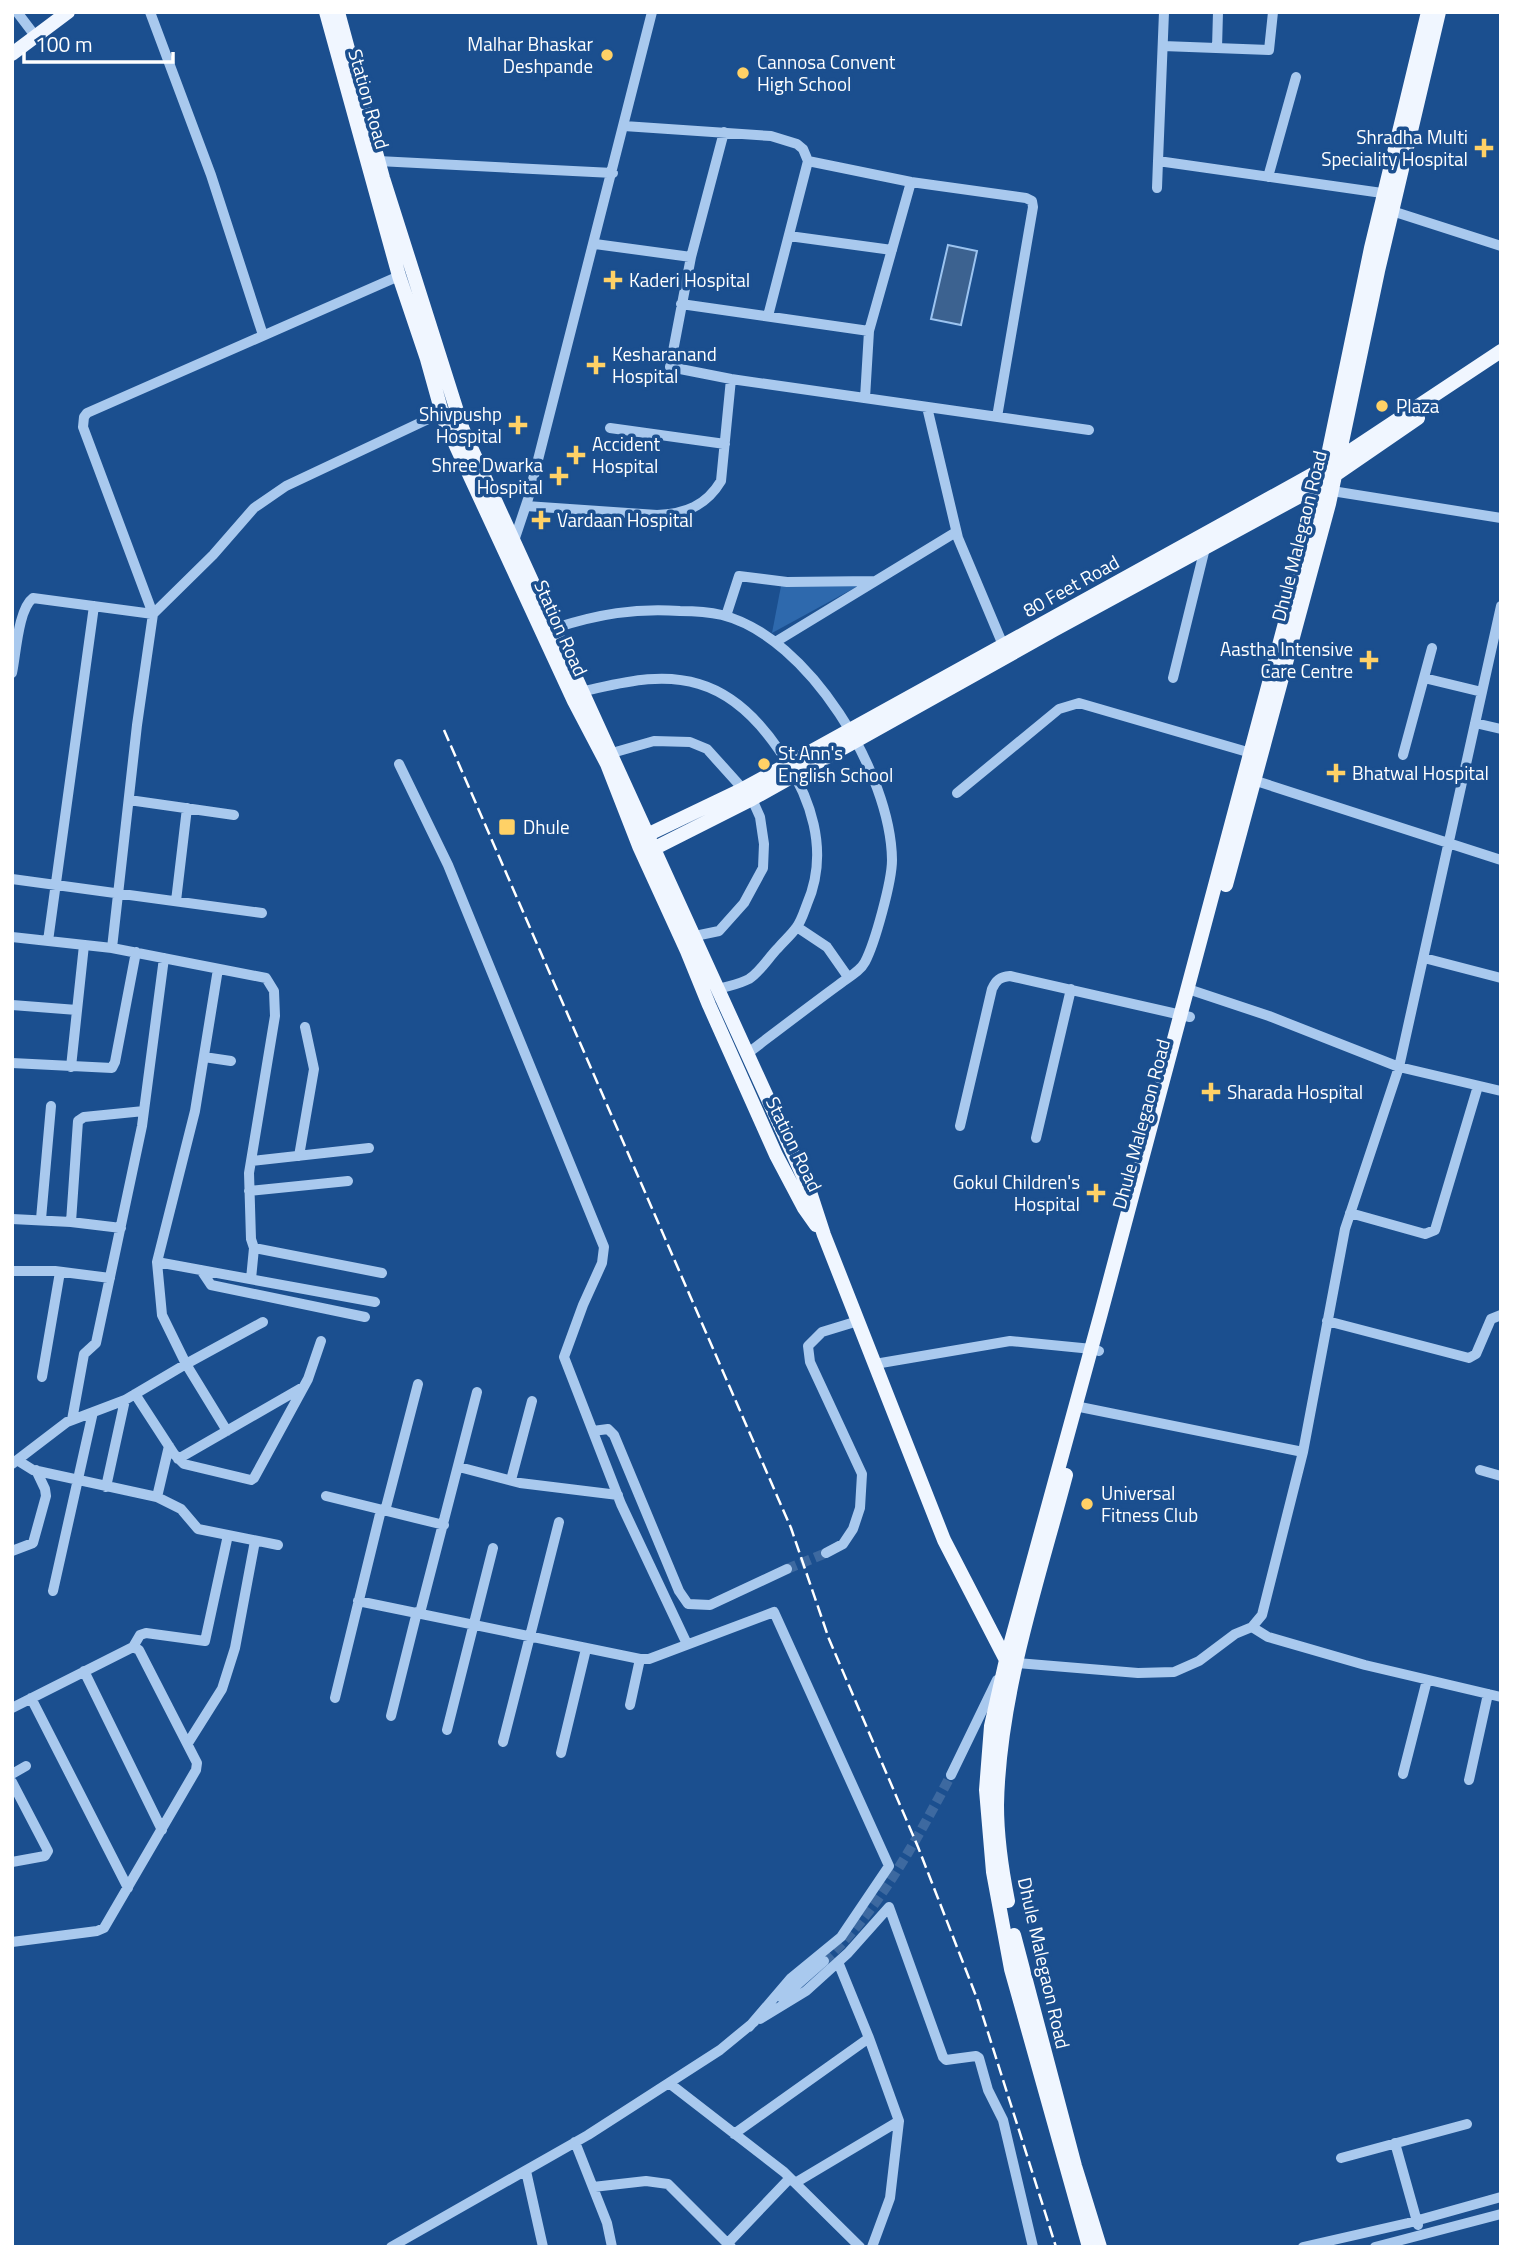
<svg xmlns="http://www.w3.org/2000/svg" width="1513" height="2259" viewBox="0 0 1513 2259" font-family="'Titillium Web',sans-serif">
<style>
.green{fill:#2e69ad}
.water{fill:#3c6290;stroke:#9cc4f0;stroke-width:2}
.lines{fill:none;stroke-linecap:round;stroke-linejoin:round}
.minor-tunnel{stroke:#3d69a0;stroke-width:10;stroke-dasharray:10 5;stroke-linecap:butt}
.minor{stroke:#a9c9ee;stroke-width:10}
.major{stroke:#f0f6ff;stroke-width:14}
.rail{stroke:#fff;stroke-width:2.5;stroke-dasharray:12 5;stroke-linecap:butt}
.poi-dot{fill:#ffd166;stroke:#1b4f8f;stroke-width:2.5}
.labels{text-anchor:middle;stroke-width:7;stroke-linejoin:round;paint-order:stroke}
.poi-label{font-size:19px;fill:#fff;stroke:#1b4f8f;text-anchor:start}
.street-label{font-size:19px;fill:#fff;stroke:#1b4f8f}
</style>
<rect width="100%" height="100%" fill="#1b4f8f"/>
<path class="green" d="M781 586H858L772 633Z"/>
<path class="water" d="M948 245 977 251 961 325 931 319Z"/>
<g class="lines">
<path class="minor-tunnel" d="M787 1569 826 1553
M824 1961C878 1912 917 1839 951 1775"/>
<path class="minor" d="M17 12 36 37
M150 12 211 175 263 335
M1164 12 1158 161 1389 194
M1163 46 1269 50 1273 12
M1217 48 1218 12
M624 126 771 136 797 144 803 149 808 161 768 316
M724 132 691 257 670 367 731 379 1089 430
M378 161 613 173
M808 161 911 182 1026 198 1032 201 1033 207 997 417
M1268 177 1296 77
M1157 188 1158 161
M1392 211 1501 246
M789 236 892 250
M595 244 691 257
M681 304 869 331
M865 398 869 331 911 182
M927 407 958 538 1003 645
M610 428 725 444
M1332 491 1501 518
M526 506 657 515C685 514 706 506 721 481L731 379
M513 544 528 499 652 12
M726 616 739 576 787 582 875 581
M555 628C599 614 634 608 680 611 694 611 709 612 722 615 809 637 891 774 892 860 892 881 875 943 865 962 860 972 845 979 837 986 807 1008 777 1031 748 1053
M777 641 956 532
M12 673C16 655 18 609 33 598L153 614 83 427 84 417 87 413 399 276
M1173 678 1205 548
M1424 678 1482 692
M584 691C622 683 660 672 699 684 733 694 760 722 779 750 811 796 830 851 807 904 804 912 801 922 796 928 791 935 784 941 778 948 769 957 760 972 749 979 740 984 728 986 719 989
M1475 723 1501 729
M612 753 654 741 690 742 707 749 752 799 760 817 764 844 763 868 744 903 719 931 695 936
M1403 755 1432 648
M399 764 448 865 604 1247 602 1263 583 1305 564 1357 621 1504 687 1644
M1250 779 1501 860
M957 793 1059 709 1079 703 1251 753
M129 800 234 815
M12 879 262 913
M176 901 187 808
M797 927 827 947 848 977
M12 937 112 948 266 978 274 991 275 1016 249 1173 251 1239 254 1248 251 1279
M48 941 94 606
M112 948 137 725 153 614 213 555 254 508 286 486 441 413
M1424 958 1501 978
M218 969 195 1111 157 1262 162 1315 186 1364 227 1431
M1188 989 1269 1016 1399 1067 1501 1091
M12 1005 77 1010
M204 1057 231 1061
M12 1063 112 1068 115 1062 136 952
M71 1067 84 945
M960 1126 992 989C996 980 1000 977 1010 976L1190 1017
M1036 1138 1071 989
M299 1156 314 1069 305 1027
M251 1161 369 1148
M249 1191 348 1181
M1350 1213 1425 1234 1435 1230 1478 1086
M12 1219 71 1222 121 1228
M41 1219 51 1106
M71 1222 78 1121 84 1117 144 1111
M254 1248 382 1273
M157 1262 375 1302
M201 1270 211 1285 365 1317
M12 1271H55L110 1278
M1327 1321 1469 1358 1476 1354 1491 1319 1501 1315
M875 1364 1010 1341 1092 1349 1099 1351
M42 1377 60 1272
M135 1394 174 1454 184 1464 251 1480 254 1478 308 1379 321 1341
M1075 1406 1303 1452
M72 1420 84 1354 96 1343 142 1126 164 958
M593 1431 608 1429 614 1435 679 1591 688 1604 710 1605 787 1569
M178 1459 303 1387
M17 1460 33 1470 157 1497 181 1509 198 1529 278 1545
M12 1464 67 1422 125 1400 186 1364 263 1322
M459 1467 520 1483 618 1495
M1480 1470 1501 1476
M511 1480 532 1401
M106 1487 125 1400
M326 1496 444 1525
M157 1497 169 1446
M385 1511 418 1384
M12 1551 33 1543 46 1496 45 1489 36 1470
M826 1553 843 1544 853 1529 860 1508 862 1474 810 1362 808 1346 822 1332 858 1321
M53 1591 93 1412
M358 1601 640 1659H649L774 1612 889 1866 841 1937 791 1978 749 2027
M420 1613 477 1392
M1252 1627 1268 1637 1365 1665 1501 1697
M133 1647 140 1635 146 1633 205 1641 228 1535
M1017 1663 1138 1673 1174 1672 1199 1661 1235 1634 1252 1627 1262 1615 1303 1452 1345 1229 1399 1067 1501 606
M84 1671 162 1830
M31 1698 128 1888
M335 1698 381 1510
M630 1705 640 1659
M12 1708 133 1647 139 1650 197 1763 196 1770 104 1928 97 1931 12 1942
M391 1716 417 1612
M447 1730 493 1548
M503 1742 559 1522
M188 1743 222 1689 235 1648 255 1541
M561 1753 586 1649
M12 1774 26 1766
M1403 1774 1427 1680
M951 1775 997 1680
M1469 1780 1488 1694
M12 1782 48 1851 45 1856 12 1862
M838 1962 869 2038 899 2121 890 2198 872 2247
M782 1998 824 1961
M760 2019 806 1991 848 1953 889 1907 943 2057 946 2060 976 2056 979 2058 988 2090 1003 2120 1033 2247
M669 2083 784 2172 860 2247
M734 2134 869 2038
M575 2142 607 2223 612 2247
M1395 2143 1418 2225
M1341 2158 1467 2124
M526 2171 543 2247
M795 2183 899 2121
M593 2187 646 2181 668 2184 731 2247
M728 2243 790 2178
M391 2247 588 2135 720 2050 754 2022
M1303 2247 1408 2223 1501 2197
M1375 2247 1501 2214"/>
<path class="major" d="M326 12 399 276 427 359 444 420 574 701 607 764 639 846 687 951 709 1005 776 1155 804 1208 816 1225
M338 12 383 178 463 430 809 1189 824 1235 944 1540 1006 1660
M12 54 68 12
M649 834 743 789 1326 467 1501 351
M655 848 752 799 1054 630 1322 484 1418 418
M1226 885 1329 504 1378 271 1439 12
M1008 1901C1002 1871 997 1836 997 1805 999 1695 1038 1581 1066 1475
M1014 1935 1075 2166 1100 2247
M1089 2247 1011 1969 993 1872 986 1790 991 1726 1006 1660 1101 1313 1322 484 1371 248 1428 12"/>
<path class="rail" d="M444 730 791 1528 829 1639 918 1847 978 2001 1056 2247"/>
</g>
<g class="poi-dot">
<circle cx="607" cy="55" r="7"/>
<circle cx="743" cy="73" r="7"/>
<path d="M1480.5 137.5h7v7h7v7h-7v7h-7v-7h-7v-7h7z"/>
<path d="M609.5 269.5h7v7h7v7h-7v7h-7v-7h-7v-7h7z"/>
<path d="M592.5 354.5h7v7h7v7h-7v7h-7v-7h-7v-7h7z"/>
<circle cx="1382" cy="406" r="7"/>
<path d="M514.5 414.5h7v7h7v7h-7v7h-7v-7h-7v-7h7z"/>
<path d="M572.5 444.5h7v7h7v7h-7v7h-7v-7h-7v-7h7z"/>
<path d="M555.5 465.5h7v7h7v7h-7v7h-7v-7h-7v-7h7z"/>
<path d="M537.5 509.5h7v7h7v7h-7v7h-7v-7h-7v-7h7z"/>
<path d="M1365.5 649.5h7v7h7v7h-7v7h-7v-7h-7v-7h7z"/>
<circle cx="764" cy="764" r="7"/>
<path d="M1332.5 762.5h7v7h7v7h-7v7h-7v-7h-7v-7h7z"/>
<rect x="498" y="818" width="18" height="18" rx="3.5"/>
<path d="M1207.5 1081.5h7v7h7v7h-7v7h-7v-7h-7v-7h7z"/>
<path d="M1092.5 1182.5h7v7h7v7h-7v7h-7v-7h-7v-7h7z"/>
<circle cx="1087" cy="1504" r="7"/>
</g>
<g class="labels">
<g class="poi-label">
<text x="593" y="51" text-anchor="end">Malhar Bhaskar<tspan x="593" dy="22">Deshpande</tspan></text>
<text x="757" y="69">Cannosa Convent<tspan x="757" dy="22">High School</tspan></text>
<text x="1468" y="144" text-anchor="end">Shradha Multi<tspan x="1468" dy="22">Speciality Hospital</tspan></text>
<text x="629" y="287">Kaderi Hospital</text>
<text x="612" y="361">Kesharanand<tspan x="612" dy="22">Hospital</tspan></text>
<text x="1396" y="413">Plaza</text>
<text x="502" y="421" text-anchor="end">Shivpushp<tspan x="502" dy="22">Hospital</tspan></text>
<text x="592" y="451">Accident<tspan x="592" dy="22">Hospital</tspan></text>
<text x="543" y="472" text-anchor="end">Shree Dwarka<tspan x="543" dy="22">Hospital</tspan></text>
<text x="557" y="527">Vardaan Hospital</text>
<text x="1353" y="656" text-anchor="end">Aastha Intensive<tspan x="1353" dy="22">Care Centre</tspan></text>
<text x="778" y="760">St Ann's<tspan x="778" dy="22">English School</tspan></text>
<text x="1352" y="780">Bhatwal Hospital</text>
<text x="523" y="834">Dhule</text>
<text x="1227" y="1099">Sharada Hospital</text>
<text x="1080" y="1189" text-anchor="end">Gokul Children's<tspan x="1080" dy="22">Hospital</tspan></text>
<text x="1101" y="1500">Universal<tspan x="1101" dy="22">Fitness Club</tspan></text>
</g>
<g class="street-label">
<text transform="translate(369 99) rotate(74)" y="7">Station Road</text>
<text transform="translate(1299 536) rotate(-76)" y="7">Dhule Malegaon Road</text>
<text transform="translate(1071 586) rotate(-29)" y="7">80 Feet Road</text>
<text transform="translate(561 628) rotate(66)" y="7">Station Road</text>
<text transform="translate(1141 1124) rotate(-75)" y="7">Dhule Malegaon Road</text>
<text transform="translate(794 1144) rotate(64)" y="7">Station Road</text>
<text transform="translate(1044 1963) rotate(77)" y="7">Dhule Malegaon Road</text>
</g>
</g>
<rect width="1513" height="2259" fill="none" stroke="#ffffff" stroke-width="28"/>
<path d="M24 52v10h149v-10" fill="none" stroke="#ffffff" stroke-width="3.5"/>
<text x="35" y="52" font-size="21" fill="#ffffff" stroke="#1b4f8f" stroke-width="5" paint-order="stroke">100 m</text>
</svg>
